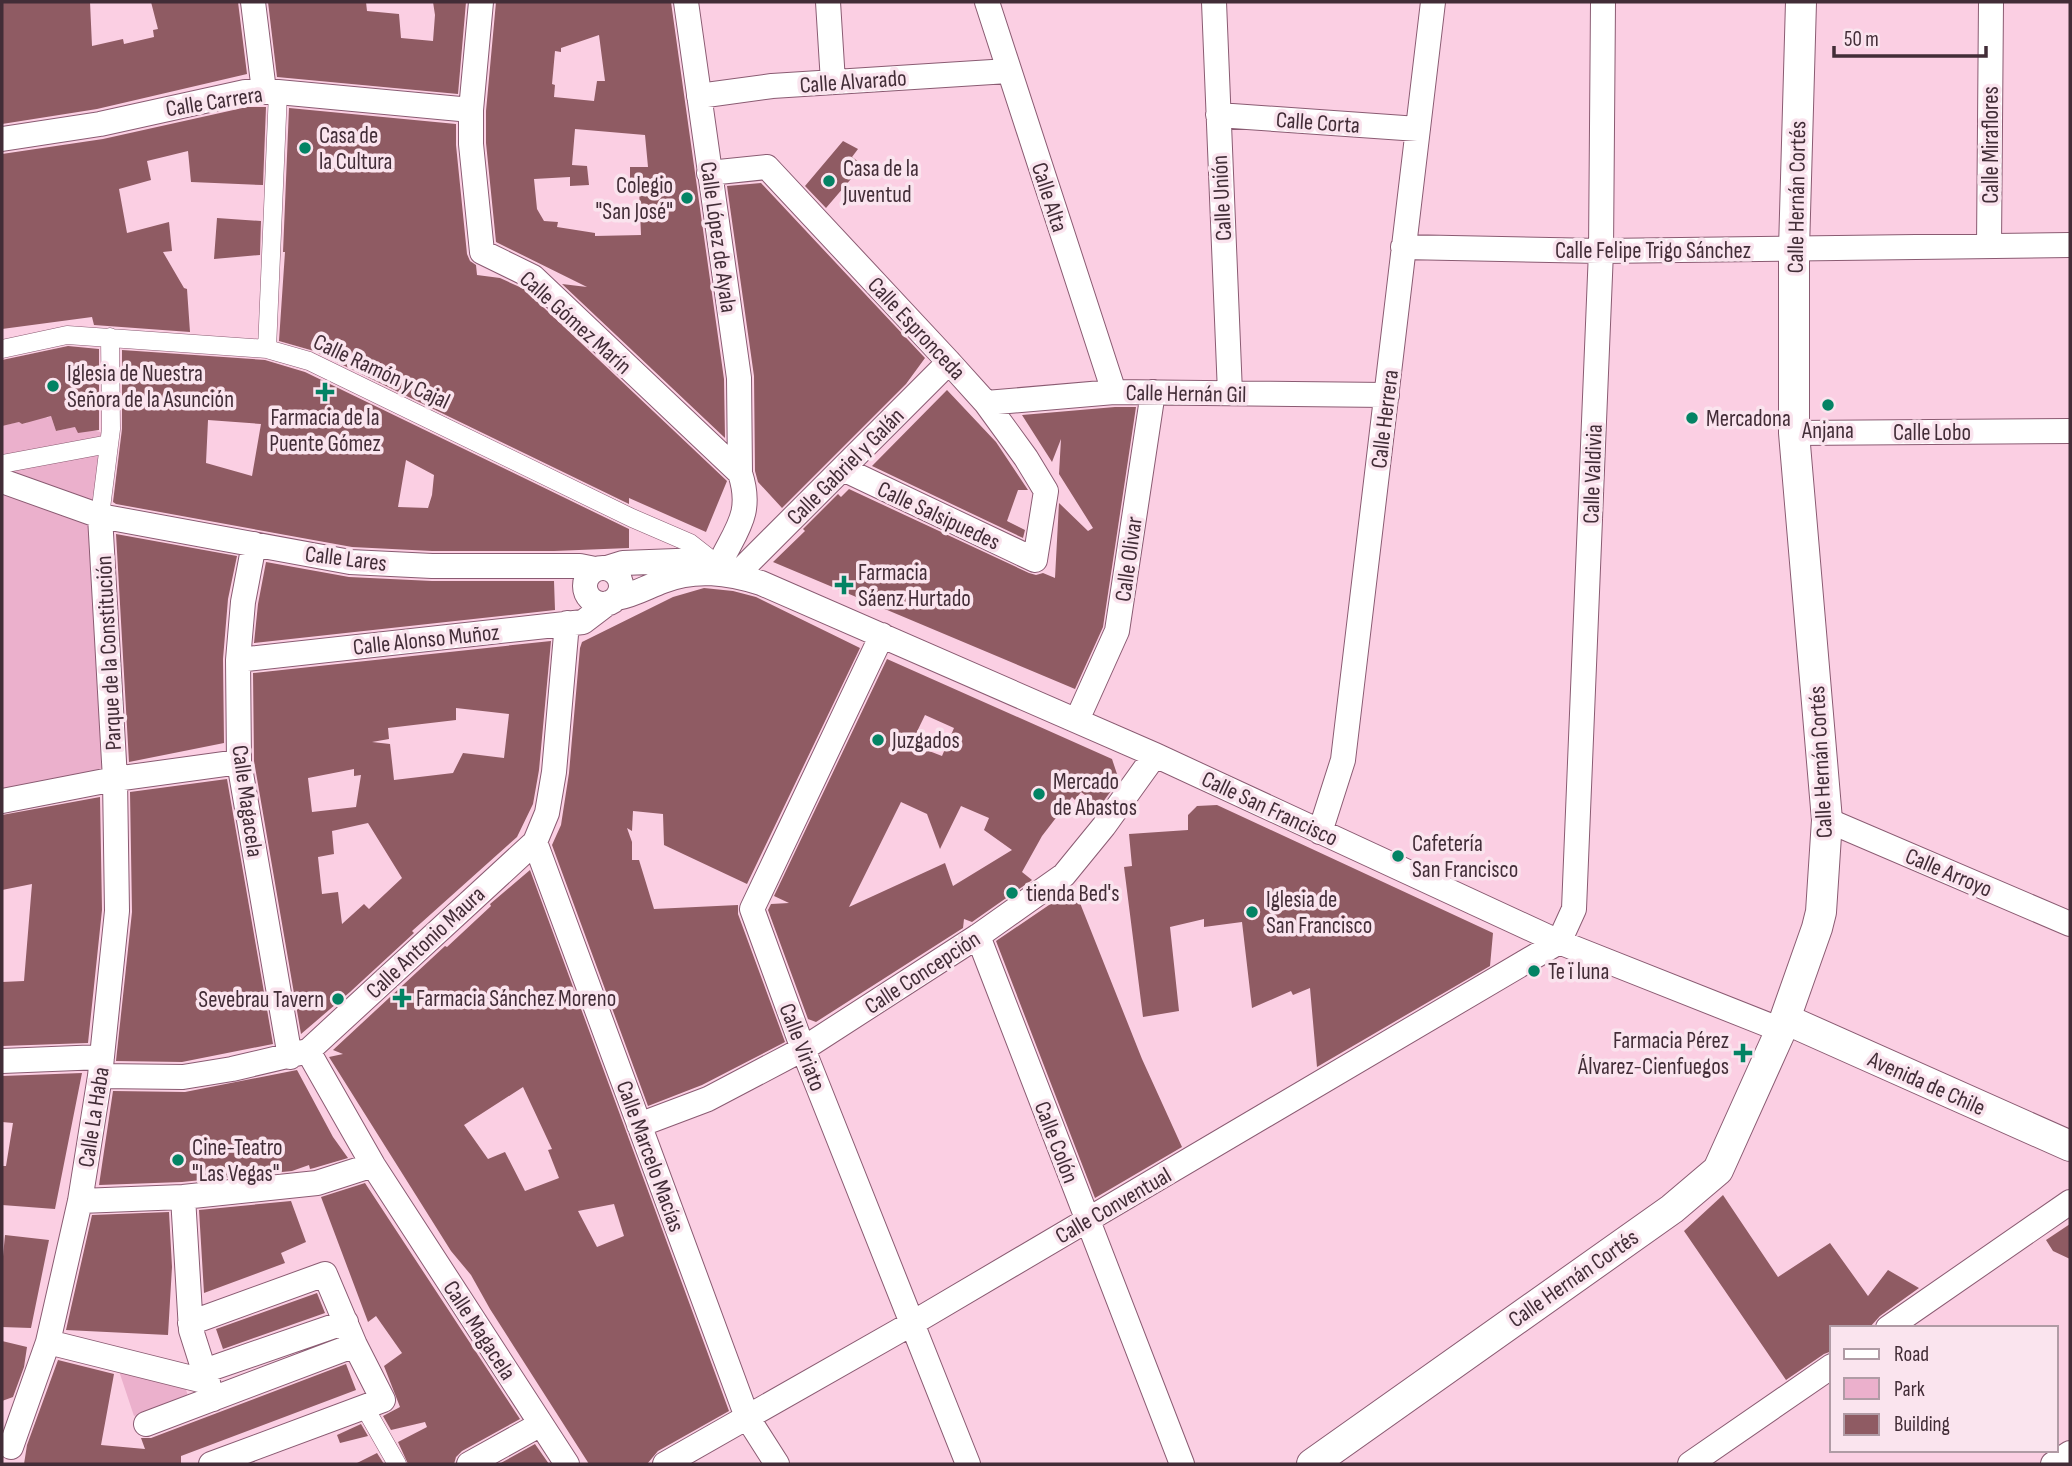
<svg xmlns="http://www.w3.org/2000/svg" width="2072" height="1466" viewBox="0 0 2072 1466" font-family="'Sofia Sans Condensed',sans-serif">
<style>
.green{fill:#ebb0cc}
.building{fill:#8f5b63;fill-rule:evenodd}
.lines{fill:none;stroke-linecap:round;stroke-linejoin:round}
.pedestrian-casing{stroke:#8a5b72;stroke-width:19}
.minor-casing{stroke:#8a5b72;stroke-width:26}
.tertiary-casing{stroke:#8a5b72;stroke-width:32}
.pedestrian{stroke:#fff;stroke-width:18}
.minor{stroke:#fff;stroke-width:24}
.tertiary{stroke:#fff;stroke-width:30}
.poi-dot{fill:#038364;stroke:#fae4ee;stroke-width:2.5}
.labels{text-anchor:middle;stroke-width:7;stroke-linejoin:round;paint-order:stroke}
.street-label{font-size:23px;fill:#422d37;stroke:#fae4ee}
.poi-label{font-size:23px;fill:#422d37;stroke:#fae4ee;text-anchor:start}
</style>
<rect width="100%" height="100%" fill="#fbcfe3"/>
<path class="green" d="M45 415 47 418 51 416 56 431 75 427 106 433 100 516 115 779 2 801V423L4 425 19 422 22 424 27 423 26 420Z
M118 1368 184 1382 189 1400 134 1416Z"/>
<path class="building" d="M2 2H90L92 46 123 39 124 44 154 37 153 30 158 29 151 2H238L247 74 97 109 2 124Z
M268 2H366L367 11 399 14 401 38 433 41 435 15 433 2H466L458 94 277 77Z
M496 2H671L724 379 725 438 562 284 587 287 496 242 486 143V111ZM599 35 605 81H597L594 101 554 97 555 85 552 84 555 51 561 52V48ZM575 129 645 135 648 167H630V189L639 188 641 235 595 236V233L557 227 558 222 544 221 537 209 534 179 570 177V186L589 185 587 166 572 165Z
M247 107H266L263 185 191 182 188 151 147 161 151 180 119 189 127 233 169 222 172 251 163 252 184 288 187 289 190 332 94 325 92 317 2 329V154L103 139Z
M289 108 456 124V145L467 254 470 261 476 265 477 275 500 278 524 289 727 481 706 532 629 498V504L314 351 279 341 285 252H283Z
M843 141 858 149 852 157 863 165 826 208 805 186Z
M761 183 925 358 906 384 782 508 758 482 755 471 754 376 727 186Z
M217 218 261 221 260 255 214 259Z
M68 346 99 349V430L78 433 75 427 56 431 51 416 22 424 19 422 2 426V360Z
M122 350 265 360 305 372 629 529V548L554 551H432L352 547 116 504 113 502 122 429ZM208 420 261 424 252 476 206 463ZM406 460 434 475 432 495 428 508 398 507Z
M947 390 996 442 1028 490H1018L1007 521 1025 530 1023 538 872 466Z
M1115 407H1136L1103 627 1075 689 773 562 805 531 803 529 838 494 841 497 849 489 1029 573 1036 575 1043 573 1055 578 1059 503 1088 531 1093 528 1059 474 1061 439 1052 462 1022 415Z
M116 534 237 556 228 599 223 659 224 743 129 762Z
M266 562 349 577 432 581H554L555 610 254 643 258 604Z
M704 588 733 591 756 597 860 648 747 884 664 845 663 814 633 811 632 831 627 828 632 842V860H639L654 909 738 905V914L785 1042 702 1085 648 1106 552 845 561 825 569 773 580 648 582 642 673 597Z
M551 641 539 770 533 804 517 837 412 931 414 933 350 992 301 1034 254 761 253 673ZM456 708 509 714 504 758 463 753 453 773 394 780 390 744 372 742 389 739 388 728 456 720ZM354 769V776L361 775 356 807 312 812 308 778ZM368 823 402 878 369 909 364 904 342 924 338 892 322 894 318 857 334 854 332 831Z
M887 659 1112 759 1119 780 1100 806 1081 792 1075 800 1072 797 1042 836 1022 872 1032 880 972 922 964 919 963 928 816 1022 808 1019 768 910 771 904 789 903 774 896ZM925 715 954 728 942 756 911 744ZM901 802 927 814 940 849 961 806 989 818 984 830 1012 850 953 886 945 863 849 907Z
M227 779 273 1044 182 1062 116 1061 132 912 130 792Z
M100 797 102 910 88 1043 2 1046V982L24 981 32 884 2 890V815Z
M1217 805 1493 933 1490 966 1317 1067 1310 988 1293 995 1291 991 1252 1008 1242 922 1204 927V919L1170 927 1179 1011 1143 1017 1124 867 1132 866 1129 834 1188 830V815L1197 806Z
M530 870 729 1411 658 1451 647 1464H589L490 1309 471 1275 451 1251 329 1057 343 1054 333 1050 445 946 447 947 491 906 490 904ZM523 1087 552 1149 548 1150 559 1178 525 1191 505 1152 488 1159 464 1125ZM614 1204 624 1236 597 1247 578 1211Z
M1074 888 1142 1059 1182 1147 1095 1198 996 941Z
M297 1070 333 1137 348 1158 314 1168 310 1169 309 1165 292 1171 182 1182 99 1185 113 1091 185 1092Z
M82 1073 55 1209 2 1205V1166H6L13 1123 2 1122V1076Z
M365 1183 520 1419 462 1451 456 1457 454 1464H408L398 1442 427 1427 425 1422 391 1430 383 1416 400 1407 384 1366 402 1353 376 1316 368 1322 321 1197Z
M1723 1195 1778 1277 1830 1243 1868 1296 1888 1270 1919 1288 1880 1316 1869 1328H1832V1351L1824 1354 1786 1380 1684 1231Z
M291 1201 306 1242 281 1253 285 1263 204 1293 199 1210Z
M169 1212 172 1267 168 1335 66 1330 92 1215Z
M2070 1224V1259L2053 1251 2046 1240Z
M5 1235 49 1240 31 1328 2 1327V1267Z
M317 1293 325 1313 223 1349 216 1329Z
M2 1341 27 1347 24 1367 13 1397 2 1401Z
M58 1360 114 1374 101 1445 145 1449 141 1438H151L346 1364 356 1390 181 1456V1464H24L27 1445Z
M361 1424 368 1436 340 1443 337 1435Z
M535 1444 549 1464H499Z
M377 1453 384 1464H355Z"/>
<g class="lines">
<g class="pedestrian-casing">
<path id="pedestrian" d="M2 349 67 335 267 349 309 361 632 518 690 543 713 561
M267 349 278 92
M2 464 109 444
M100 516 111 429 110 337
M365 1408 397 1464"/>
</g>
<g class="minor-casing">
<path id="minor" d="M253 2 264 91
M481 2 471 110V144L482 252 533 277 740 473C753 513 737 528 720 563
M686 2 739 378 740 473
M828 2 833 82
M987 2 1114 392
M1214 2 1230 393
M699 96 772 86 1008 71
M1218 115 1418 129
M2 139 100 124 245 92H278L471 110
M709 173 767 167 949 362 986 403 1026 458 1046 491 1035 560 843 469
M1989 246 1991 2
M1403 247 1601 251 2070 245
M986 403 1114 392 1387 395
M1794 433 2070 431
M2 481 100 516 115 779 117 911 100 1076 80 1201 48 1342 11 1447
M100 516 350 562 432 566H580L595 569
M254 544 243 602 238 660 239 762 290 1057
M585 586a18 18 0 1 1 36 0a18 18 0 1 1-36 0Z
M607 568 623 563 703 560
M741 570 949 362
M617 598C634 595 647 587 663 581 696 568 728 573 761 583L1155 755 1559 942 1781 1030
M882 635 752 909 803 1049 968 1464
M238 660 583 622 608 603
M1077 720 1117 631 1153 392
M2 801 115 779 239 762
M1827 820 2070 924
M1320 832 1343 760 1433 2
M535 842 747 1417 777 1464
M978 936 1182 1464
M308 1051 373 1165 567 1464
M2 1061 102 1057
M100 1076 183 1077 232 1069 308 1051 535 842 547 813 554 772 567 623
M639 1125 708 1099 803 1049 978 936 1064 875 1104 826 1155 755
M183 1197 191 1330 213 1399
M80 1201 183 1197 317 1183 373 1165
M190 1323 325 1274 355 1345 383 1400 211 1464
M1888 1328 2070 1202
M48 1342 208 1382
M204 1371 346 1322
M146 1424 355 1345
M469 1464 541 1424
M665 1464 911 1324 1559 942 1574 909 1601 251 1603 2
M1690 1464 1832 1366
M2053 1464 2070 1453"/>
</g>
<g class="tertiary-casing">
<path id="tertiary" d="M1785 1019 2070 1146
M1312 1464 1672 1209 1718 1170 1781 1030 1817 928 1821 912 1827 820 1794 433V249L1801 2"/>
</g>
<use href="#pedestrian" class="pedestrian"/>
<use href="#minor" class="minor"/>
<use href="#tertiary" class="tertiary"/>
</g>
<g class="poi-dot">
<circle cx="305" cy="148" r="7"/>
<circle cx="829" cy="181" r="7"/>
<circle cx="687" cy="198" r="7"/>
<circle cx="53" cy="386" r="7"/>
<path d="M321.5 381.5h7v7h7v7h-7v7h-7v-7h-7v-7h7z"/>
<circle cx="1828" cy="405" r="7"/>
<circle cx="1692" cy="418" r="7"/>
<path d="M840.5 574.5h7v7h7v7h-7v7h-7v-7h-7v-7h7z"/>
<circle cx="878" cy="740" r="7"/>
<circle cx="1039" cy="794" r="7"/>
<circle cx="1398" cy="856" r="7"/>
<circle cx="1012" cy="893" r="7"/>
<circle cx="1252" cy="912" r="7"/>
<circle cx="1534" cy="971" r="7"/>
<path d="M398.5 987.5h7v7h7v7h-7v7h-7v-7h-7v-7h7z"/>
<circle cx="338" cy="999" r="7"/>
<path d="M1739.5 1042.5h7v7h7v7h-7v7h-7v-7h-7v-7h7z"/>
<circle cx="178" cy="1160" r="7"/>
</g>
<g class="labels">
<g class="street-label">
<text transform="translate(853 81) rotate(-4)" y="8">Calle Alvarado</text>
<text transform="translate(214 101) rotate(-9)" y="8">Calle Carrera</text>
<text transform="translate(1318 122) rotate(4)" y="8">Calle Corta</text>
<text transform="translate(1990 145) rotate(-90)" y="8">Calle Miraflores</text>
<text transform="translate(1050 197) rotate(72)" y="8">Calle Alta</text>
<text transform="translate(1796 197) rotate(-89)" y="8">Calle Hernán Cortés</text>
<text transform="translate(1221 198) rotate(-93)" y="8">Calle Unión</text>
<text transform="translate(719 237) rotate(82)" y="8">Calle López de Ayala</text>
<text x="1653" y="258">Calle Felipe Trigo Sánchez</text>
<text transform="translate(576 322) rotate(42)" y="8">Calle Gómez Marín</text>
<text transform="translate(917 328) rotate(47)" y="8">Calle Espronceda</text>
<text transform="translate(382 371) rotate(25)" y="8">Calle Ramón y Cajal</text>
<text transform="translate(1186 393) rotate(1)" y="8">Calle Hernán Gil</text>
<text transform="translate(1384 419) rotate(-83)" y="8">Calle Herrera</text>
<text x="1932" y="440">Calle Lobo</text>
<text transform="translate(845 466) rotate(-45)" y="8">Calle Gabriel y Galán</text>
<text transform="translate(1592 474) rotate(-88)" y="8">Calle Valdivia</text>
<text transform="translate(939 515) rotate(25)" y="8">Calle Salsipuedes</text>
<text transform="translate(346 558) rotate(7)" y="8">Calle Lares</text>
<text transform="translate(1128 559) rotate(-82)" y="8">Calle Olivar</text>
<text transform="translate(426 639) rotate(-6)" y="8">Calle Alonso Muñoz</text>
<text transform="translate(108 653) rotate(-93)" y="8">Parque de la Constitución</text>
<text transform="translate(1820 762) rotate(-93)" y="8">Calle Hernán Cortés</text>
<text transform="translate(248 801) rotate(82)" y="8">Calle Magacela</text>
<text transform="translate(1270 808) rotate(25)" y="8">Calle San Francisco</text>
<text transform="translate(1949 872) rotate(23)" y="8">Calle Arroyo</text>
<text transform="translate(425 942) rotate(-43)" y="8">Calle Antonio Maura</text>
<text transform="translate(922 972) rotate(-33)" y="8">Calle Concepción</text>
<text transform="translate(803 1047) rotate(69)" y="8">Calle Viriato</text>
<text transform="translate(1927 1083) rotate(24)" y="8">Avenida de Chile</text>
<text transform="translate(93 1117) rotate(-81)" y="8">Calle La Haba</text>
<text transform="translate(1057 1142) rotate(69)" y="8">Calle Colón</text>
<text transform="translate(651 1156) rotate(70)" y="8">Calle Marcelo Macías</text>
<text transform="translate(1113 1205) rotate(-30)" y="8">Calle Conventual</text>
<text transform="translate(1573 1278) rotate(-35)" y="8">Calle Hernán Cortés</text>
<text transform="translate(480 1330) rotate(57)" y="8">Calle Magacela</text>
</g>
<g class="poi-label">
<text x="319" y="143">Casa de<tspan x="319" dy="26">la Cultura</tspan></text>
<text x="843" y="176">Casa de la<tspan x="843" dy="26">Juventud</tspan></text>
<text x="673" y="193" text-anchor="end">Colegio<tspan x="673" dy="26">"San José"</tspan></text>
<text x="67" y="381">Iglesia de Nuestra<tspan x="67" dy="26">Señora de la Asunción</tspan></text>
<text x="325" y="425" text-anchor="middle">Farmacia de la<tspan x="325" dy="26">Puente Gómez</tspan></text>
<text x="1706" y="426">Mercadona</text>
<text x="1828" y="438" text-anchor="middle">Anjana</text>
<text x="858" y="580">Farmacia<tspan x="858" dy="26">Sáenz Hurtado</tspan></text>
<text x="892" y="748">Juzgados</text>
<text x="1053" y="789">Mercado<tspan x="1053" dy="26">de Abastos</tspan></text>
<text x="1412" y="851">Cafetería<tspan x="1412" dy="26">San Francisco</tspan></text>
<text x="1026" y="901">tienda Bed's</text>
<text x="1266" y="907">Iglesia de<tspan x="1266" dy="26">San Francisco</tspan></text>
<text x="1548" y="979">Te ï luna</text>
<text x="416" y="1006">Farmacia Sánchez Moreno</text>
<text x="324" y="1007" text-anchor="end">Sevebrau Tavern</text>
<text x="1729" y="1048" text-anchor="end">Farmacia Pérez<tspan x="1729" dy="26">Álvarez-Cienfuegos</tspan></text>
<text x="192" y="1155">Cine-Teatro<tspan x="192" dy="26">"Las Vegas"</tspan></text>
</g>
</g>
<rect width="2072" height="1466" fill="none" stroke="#422d37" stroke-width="7"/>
<rect x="1830" y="1326" width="228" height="126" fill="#fae4ee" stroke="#b09ba5" stroke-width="2"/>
<rect x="1844" y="1349" width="35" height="10" fill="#ffffff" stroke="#b09ba5" stroke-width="2"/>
<text x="1894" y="1361" font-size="21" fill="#422d37">Road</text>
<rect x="1844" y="1378" width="35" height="21" fill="#ebb0cc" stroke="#b09ba5" stroke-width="2"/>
<text x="1894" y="1396" font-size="21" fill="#422d37">Park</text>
<rect x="1844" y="1414" width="35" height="21" fill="#8f5b63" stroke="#b09ba5" stroke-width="2"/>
<text x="1894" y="1431" font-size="21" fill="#422d37">Building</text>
<path d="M1834 46v10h152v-10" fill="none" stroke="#422d37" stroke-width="3.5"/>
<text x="1844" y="46" font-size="21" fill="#422d37" stroke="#fae4ee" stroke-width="5" paint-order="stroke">50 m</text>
</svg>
